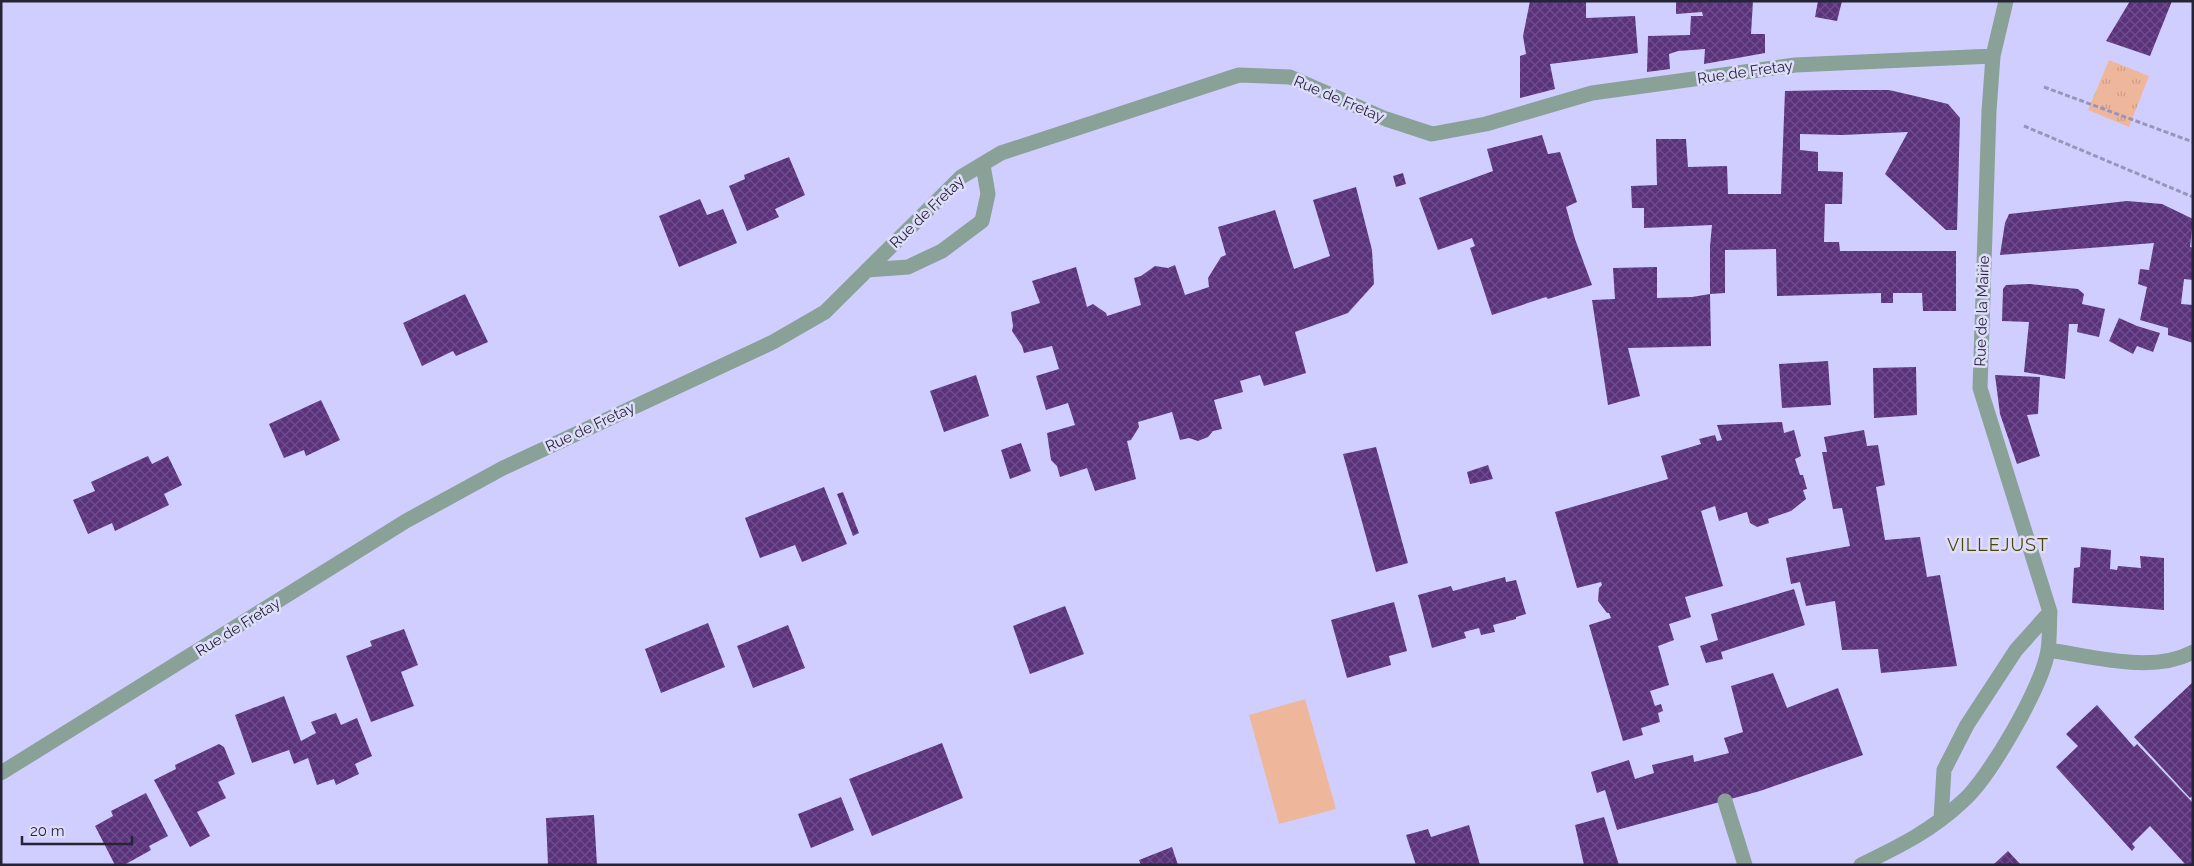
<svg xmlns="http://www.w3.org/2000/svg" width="2194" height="866" viewBox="0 0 2194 866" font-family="Raleway,sans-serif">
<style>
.grass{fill:#eeb79c}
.park{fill:url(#park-tufts)}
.building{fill:url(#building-cross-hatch)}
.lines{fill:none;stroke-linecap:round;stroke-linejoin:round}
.path{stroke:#9795bc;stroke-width:3;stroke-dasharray:5 2.5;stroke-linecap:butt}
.minor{stroke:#89a197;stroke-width:15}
.labels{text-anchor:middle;stroke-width:5;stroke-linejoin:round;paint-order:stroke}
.street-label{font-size:15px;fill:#252436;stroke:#deddfb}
.quarter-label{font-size:18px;letter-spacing:1px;fill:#4b4807;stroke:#deddfb}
</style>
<defs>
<pattern id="park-tufts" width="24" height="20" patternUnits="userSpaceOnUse" patternTransform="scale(1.25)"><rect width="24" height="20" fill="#eeb79c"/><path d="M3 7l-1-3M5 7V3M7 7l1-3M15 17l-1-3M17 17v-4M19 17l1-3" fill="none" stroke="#cc9d87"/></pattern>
<pattern id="building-cross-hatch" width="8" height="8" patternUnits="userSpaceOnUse" patternTransform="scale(1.25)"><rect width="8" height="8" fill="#5b327c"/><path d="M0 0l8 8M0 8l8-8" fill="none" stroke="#6f4e8a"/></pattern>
</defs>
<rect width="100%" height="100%" fill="#d0ceff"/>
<path class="grass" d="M1305 699 1336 809 1279 824 1249 715Z"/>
<path class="park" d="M2109 60 2149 76 2129 127 2088 110Z"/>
<path class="building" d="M1530 1H1586V18L1635 16 1638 53 1550 64 1555 89 1520 98V56L1526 54 1523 36Z
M1676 1H1753L1751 34H1765V53L1704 64 1705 49 1678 51 1669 54 1670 69 1647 72 1648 36 1690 35 1691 16H1703L1702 12 1676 14Z
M1818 1H1842L1837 21 1815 17Z
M2130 1H2172L2150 56 2106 41Z
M1839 90H1889L1915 96 1948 104 1960 118 1957 230H1946L1885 174 1908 132 1842 135 1800 134V150L1818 152V171L1843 172 1842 204H1825L1824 242H1839L1840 251H1956V311H1923L1922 293H1893V303H1881V293L1777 296 1776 249 1725 250V293L1710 294V246L1712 225 1644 228V208H1632L1631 186 1657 185 1656 139H1686L1688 167 1727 166 1728 194H1781L1785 91Z
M1542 135 1548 154 1560 152 1577 202 1566 207 1575 239 1592 285 1548 299 1546 297 1492 315 1470 248 1475 246 1472 238 1438 250 1419 198 1493 171 1487 149Z
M789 157 805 195 775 209 779 217 747 231 729 186 745 179 744 175Z
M1403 173 1406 184 1396 187 1393 176Z
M1356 187 1372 250 1374 284 1348 313 1295 332 1306 373 1264 386 1260 375 1240 381 1243 392 1214 400 1222 429 1213 431 1208 437 1198 441 1189 438 1180 440 1172 412 1138 422 1139 427 1131 440 1127 441 1136 479 1095 491 1087 468 1060 477 1057 466 1051 460 1047 433 1075 425 1068 403 1046 410 1036 376 1059 369 1052 346 1024 353 1022 346 1012 331 1013 326 1011 312 1040 303 1032 281 1076 267 1087 307 1093 304 1106 313 1107 316 1141 305 1134 278 1141 276 1155 266 1168 268 1175 265 1185 295 1209 287 1208 278 1221 257 1226 255 1218 227 1275 210 1294 269 1330 256 1313 200Z
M700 199 707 215 723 209 737 243 679 267 659 216Z
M2127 201 2162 204 2193 219 2190 247 2193 248V280L2184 279 2181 304 2193 305V343L2168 335V328L2140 320 2147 287 2138 284 2140 269 2149 270 2154 243 2000 255 2005 223 2009 214Z
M1657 267V298L1692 297 1710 294 1711 346 1628 348 1640 396 1608 405 1592 300 1615 299 1613 268Z
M2030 284 2078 289 2084 294 2082 304 2105 309 2099 337 2077 332 2078 324H2069L2065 379 2024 372 2029 322 2002 321 2003 289 2006 285Z
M465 294 488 342 456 356 453 351 422 366 403 323Z
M2119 318 2137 326 2160 333 2153 352 2137 346 2133 354 2109 341Z
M1828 361 1831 405 1782 408 1779 364Z
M1916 367 1917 415 1874 418 1873 368Z
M976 375 989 416 944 432 930 391Z
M1995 375 2040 377 2038 414 2027 415 2040 456 2017 464 2000 414Z
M321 400 340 440 306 456 304 450 284 458 269 424Z
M1782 422 1784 433 1794 430 1801 456 1795 459 1800 475H1803L1807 489 1803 490 1806 499 1791 511 1768 519 1769 523 1757 527 1750 523 1747 512 1719 521 1715 506 1701 511 1723 586 1685 597 1691 617 1669 624 1674 640 1658 646 1669 685 1650 691 1655 706 1661 704 1663 711 1658 713 1660 722 1641 728 1643 735 1623 741 1589 625 1611 618 1609 613H1607L1598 601 1599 588 1602 585 1601 582 1577 588 1555 512 1668 479 1661 456 1701 444 1699 439 1715 435 1717 441 1722 440 1717 425Z
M1864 430 1867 446 1878 445 1885 485 1876 487 1885 540 1920 537 1927 577 1940 575 1957 666 1881 673 1878 649 1842 650 1835 601 1806 606 1800 582 1791 584 1786 558 1850 546 1842 508 1833 509 1822 452H1827L1824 437Z
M1021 443 1031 471 1010 479 1001 450Z
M1376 447 1408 563 1376 572 1343 454Z
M148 456 152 464 168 456 182 485 164 494 169 505 115 531 112 523 88 534 73 500 95 491 91 482Z
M1488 465 1493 479 1470 484 1467 472Z
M824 487 847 544 802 562 795 545 760 558 745 518Z
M843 492 859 533 853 536 837 494Z
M2081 547 2111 550 2110 569 2117 570 2118 566 2141 568 2140 556 2164 558V610L2072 603 2074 568 2080 567Z
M1505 577 1506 582 1516 580 1526 614 1516 617V619L1493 625 1495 632 1481 635 1479 628 1464 632 1466 638 1432 648 1418 595 1451 586 1453 591Z
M1794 589 1805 625 1721 652 1723 659 1706 663 1700 646 1718 640 1711 614Z
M1394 602 1407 651 1389 656 1391 665 1347 678 1331 620Z
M1065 606 1084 654 1030 674 1013 626Z
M708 623 725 667 661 693 645 649Z
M788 625 805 668 753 688 737 646Z
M404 629 418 665 401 672 414 706 371 722 346 656 372 646 370 641Z
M1773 673 1787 708 1838 688 1863 755 1760 791 1617 830 1605 790 1597 793 1591 772 1629 760 1635 779 1654 773 1652 765 1693 755 1694 762 1729 753 1724 738 1743 732 1731 686Z
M2193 682V795L2190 798 2134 737Z
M284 696 301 741 316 733 311 722 336 713 341 725 357 718 372 756 355 764 359 774 336 785 334 779 317 785 308 758 294 764 289 750 252 763 235 715Z
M2097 705 2134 747 2137 744 2193 803V865H2186L2150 826 2132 844 2135 847 2132 851 2056 767 2078 746 2066 734Z
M942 743 963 798 872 836 849 779Z
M219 744 224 747 235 774 218 782 226 798 197 812 210 836 190 847 154 780 176 769 175 765Z
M146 793 168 836 149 846 151 850 124 865H115L95 826 113 816 111 811Z
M841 797 854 830 811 848 798 814Z
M594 815 597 865H548L546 818Z
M1604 817 1619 865H1584L1575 825Z
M1469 825 1480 865H1416L1406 835 1428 829 1431 837Z
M1172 847 1178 865H1141L1139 860Z
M2008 851 2021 865H1993Z"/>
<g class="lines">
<path class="path" d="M2044 87 2193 142
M2024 126 2193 197"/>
<path class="minor" d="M867 270 908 267 942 251 982 221 988 194 983 165
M2048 650C2092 656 2152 674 2193 652
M1 773 406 521 503 468 773 342 825 312 961 177 1001 153 1239 75 1290 77 1386 119 1432 134 1486 124 1592 93 1795 65 1993 56
M1725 801 1745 865
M1941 819 1944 770 1967 725 2016 650 2050 612
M1861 865C1900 846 1931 831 1963 801 1990 777 2043 685 2048 650 2050 637 2049 624 2050 612L1980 388 1989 111 1993 56 2006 1"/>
</g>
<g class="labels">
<g class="street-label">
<text transform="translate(1745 72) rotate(-8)" y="5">Rue de Fretay</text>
<text transform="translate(1339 99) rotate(23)" y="5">Rue de Fretay</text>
<text transform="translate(927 212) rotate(-44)" y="5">Rue de Fretay</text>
<text transform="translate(1982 311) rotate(-88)" y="5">Rue de la Mairie</text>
<text transform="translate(590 427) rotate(-25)" y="5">Rue de Fretay</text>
<text transform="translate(238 627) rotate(-32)" y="5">Rue de Fretay</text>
</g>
<g class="quarter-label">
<text x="1998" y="551">VILLEJUST</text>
</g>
</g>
<rect width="2194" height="866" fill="none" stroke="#252436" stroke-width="5"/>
<path d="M22 836v8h110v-8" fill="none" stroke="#252436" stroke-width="2.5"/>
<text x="30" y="836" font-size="15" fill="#252436" stroke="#deddfb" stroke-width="4" paint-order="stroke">20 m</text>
</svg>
